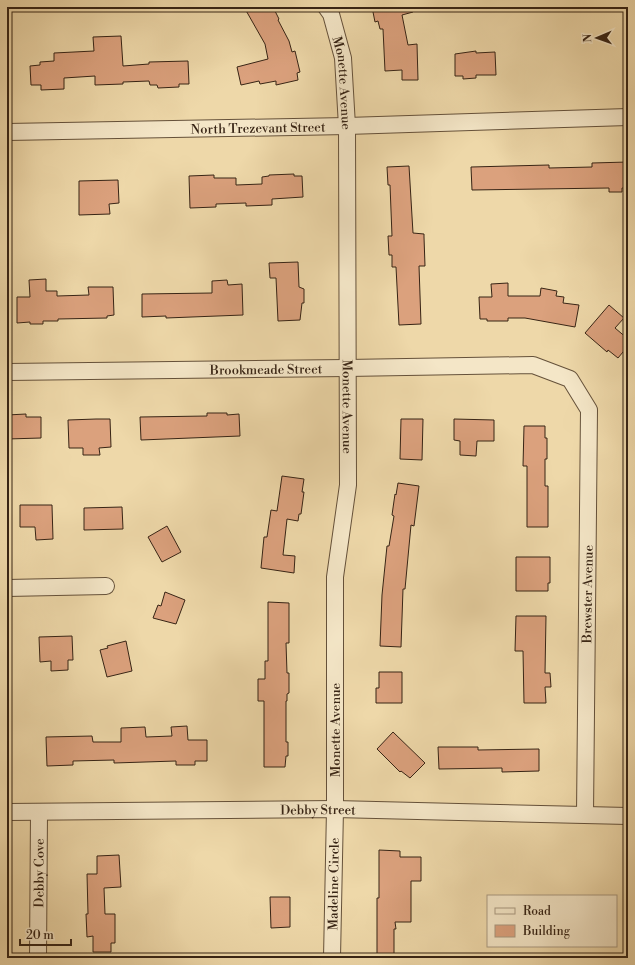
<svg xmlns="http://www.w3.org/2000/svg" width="635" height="965" viewBox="0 0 635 965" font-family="'Libre Bodoni',serif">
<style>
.building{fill:#dba17d;stroke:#372415}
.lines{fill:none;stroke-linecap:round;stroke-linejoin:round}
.street-casing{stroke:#65513a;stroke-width:18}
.street{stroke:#f4e6c7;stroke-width:16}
.labels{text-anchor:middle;stroke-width:4;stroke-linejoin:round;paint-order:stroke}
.street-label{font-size:13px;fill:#372415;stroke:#f4e6c7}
</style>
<rect width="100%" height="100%" fill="#eed8a9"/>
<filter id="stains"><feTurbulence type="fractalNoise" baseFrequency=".005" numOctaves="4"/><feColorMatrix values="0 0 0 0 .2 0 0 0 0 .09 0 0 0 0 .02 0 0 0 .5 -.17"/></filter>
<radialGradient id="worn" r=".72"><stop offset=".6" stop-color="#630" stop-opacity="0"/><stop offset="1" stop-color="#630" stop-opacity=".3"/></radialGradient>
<path class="building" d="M244 7H273L279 19 278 20 289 41 292 52 295 51 300 72 297 73 298 80 276 85V81L260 84 259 81 241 85 237 67 268 59 265 44Z
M372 7H412L413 12 402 15 408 45 417 44 418 80H402V70L385 71 383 29H380L378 21 375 22Z
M121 36 123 66 149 64V62L188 61 189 84H179V87L158 88 157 85H150L149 81 123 82V84L95 85V76L64 78V89L41 90V85H31L30 66 40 65V62L54 61V53L94 51 93 37Z
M476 51V53L495 52 496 75H476V78L463 79V76H455V54Z
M628 162V188H622V192H609V188L472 190 471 167 549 165V168L592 167V163Z
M409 166 413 233 424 234V237L425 266H419L421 324 399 325 396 267H392V255H389L388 236H392L390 185H388L387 167Z
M294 174V176H302L303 197 272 199V205L246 206V203L216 204V207L190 208 189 176 214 175V178H236V185L262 184V177L269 176V175Z
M118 180 119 203 109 204 110 214 79 215V181Z
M298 262 299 287 304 289V303H302L300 320 278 321 276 278H270L269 263Z
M46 279V291H57V296L89 295 88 287H113L114 315 107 316V318L58 319V321H43V324H30V322L17 323V297H30L29 280Z
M227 280 228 285 242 284 243 315 166 318V316L142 317V294L212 293V281Z
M508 283V296H540L541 288 557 291 556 296 564 297 563 303 579 305 575 327 525 318H508V321H487V319H480L479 297H492L491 284Z
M609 305 624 318 615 328 628 339V346L618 358 608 350 607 352 585 333Z
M207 413H227V415L239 414 240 436 141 440 140 417 207 416Z
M26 414V417H41V438L7 439V415Z
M96 419H110L111 447 99 448 100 455H83V448H69L68 420Z
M401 419H423L422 460 400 459Z
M454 419 494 420V441H477L476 456 460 455V441L454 440Z
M524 426H545V438H547V459H545V486H548V527H527V466H523Z
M282 476 304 479 302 492H304L301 514H299L298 521 287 519 283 555 295 556 294 573 261 568 264 537H267L271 510 277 511Z
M398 483 419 486 414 526 411 525 405 589H403L401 647 380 646 382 595 387 546H389L394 516 392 515 395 494 396 495Z
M20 505H52L53 539 36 540 35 527H20Z
M122 507 123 529 84 530V508Z
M167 526 181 552 162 562 148 537Z
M516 557H550V583H548V591H516Z
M165 592 185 600 176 624 153 618 158 605 161 606Z
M268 602 289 603V643H286L287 673H289V693L287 694V701H286V742H288V756H286L285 767H264V701H258V679H265V661H268Z
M516 616H546L545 673H550L551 687H545L546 703H524L523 651H515Z
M72 636 73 660H68V670L51 671V661L40 662 39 637Z
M126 641 132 671 107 677 100 650 108 648 107 646Z
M379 672H402V703H376V688H379Z
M187 726 188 740H207V761H195V765H176V761L114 763V760L73 761V765L47 766 46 737 92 736 93 742H121V728L145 727 146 737 172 736 171 727Z
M393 732 425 763 410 778 401 771 400 772 377 749Z
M438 747H478V750L539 749V771L502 772V768L439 769Z
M379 850 400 851V857H421V881H411V922H395L396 929H394V958H377V898H379Z
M119 855 121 887 104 888 105 914H115V943H111V952H93V936L87 937 86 914H88L87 874H97V856Z
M270 897H290V927L271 928Z"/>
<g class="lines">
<g class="street-casing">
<g id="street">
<path id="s1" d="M326 7 331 14 343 58 347 126 348 485 335 577V809L332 958"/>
<path id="s2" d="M7 132 347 126 628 117"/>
<path id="s3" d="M7 372 347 368 533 365 570 379 589 410 585 814"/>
<path d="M7 588 106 586"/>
<path id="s4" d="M7 812 335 809 628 816"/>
<path id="s5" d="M38 958 39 812"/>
</g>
</g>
<use href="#street" class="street"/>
</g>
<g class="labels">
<g class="street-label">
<text dy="5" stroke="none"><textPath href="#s1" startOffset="79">Monette Avenue</textPath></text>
<text dy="5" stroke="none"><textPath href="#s2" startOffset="251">North Trezevant Street</textPath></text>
<text dy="5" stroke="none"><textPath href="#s3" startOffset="259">Brookmeade Street</textPath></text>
<text dy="5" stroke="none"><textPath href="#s1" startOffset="403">Monette Avenue</textPath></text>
<text transform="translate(587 594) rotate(-89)" y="5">Brewster Avenue</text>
<text transform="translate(335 730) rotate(-90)" y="5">Monette Avenue</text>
<text dy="5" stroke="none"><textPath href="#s4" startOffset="311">Debby Street</textPath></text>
<text dy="5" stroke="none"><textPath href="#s5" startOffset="85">Debby Cove</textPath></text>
<text transform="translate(333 884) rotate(-89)" y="5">Madeline Circle</text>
</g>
</g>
<rect width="635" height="965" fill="none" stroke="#eed8a9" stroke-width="24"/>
<rect x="8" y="8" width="619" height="949" fill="none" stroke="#372415" stroke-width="2"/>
<rect x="12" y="12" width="611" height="941" fill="none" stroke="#372415"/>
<rect x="487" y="895" width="130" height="52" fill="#f4e6c7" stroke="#a89880"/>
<rect x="495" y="908" width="20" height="6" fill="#f4e6c7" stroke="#a89880"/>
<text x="523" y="915" font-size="12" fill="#372415">Road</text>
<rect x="495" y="925" width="20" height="12" fill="#dba17d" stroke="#a89880"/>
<text x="523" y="935" font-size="12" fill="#372415">Building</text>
<g transform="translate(597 38) rotate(268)" stroke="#f4e6c7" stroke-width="3" paint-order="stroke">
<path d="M0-3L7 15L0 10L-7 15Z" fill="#372415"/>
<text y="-6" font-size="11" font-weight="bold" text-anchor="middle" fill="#372415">N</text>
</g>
<path d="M20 939v6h51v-6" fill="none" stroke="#372415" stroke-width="2"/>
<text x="26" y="939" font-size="12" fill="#372415" stroke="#f4e6c7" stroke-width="3" paint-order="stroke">20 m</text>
<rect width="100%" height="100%" filter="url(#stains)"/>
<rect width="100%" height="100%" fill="url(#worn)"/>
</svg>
